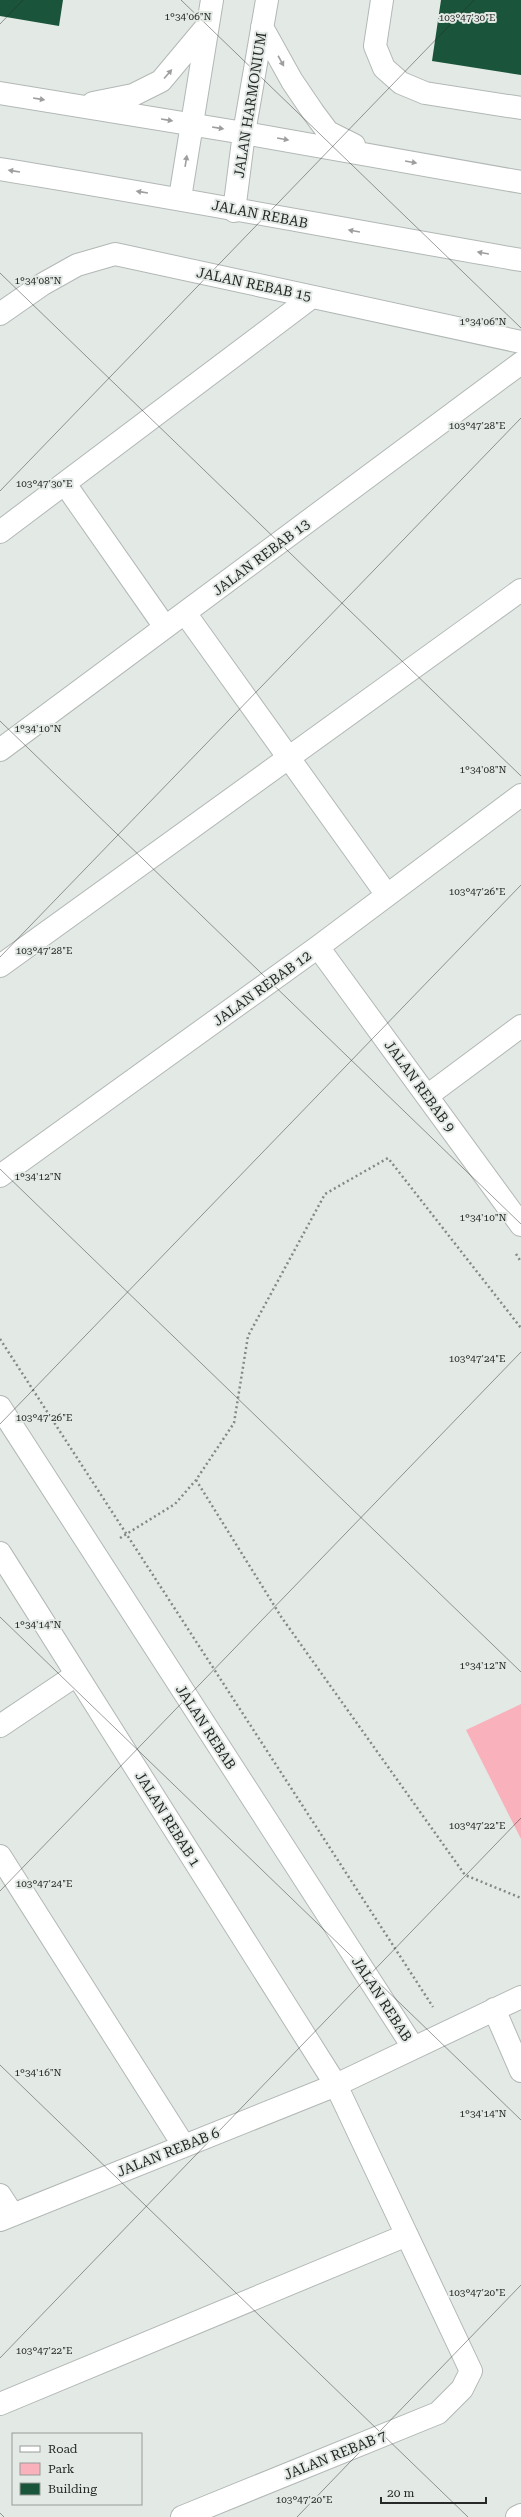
<svg xmlns="http://www.w3.org/2000/svg" width="521" height="2517" viewBox="0 0 521 2517" font-family="'Roboto Serif',serif">
<style>
.green{fill:#f9b1bc}
.building{fill:#1a553b}
.lines{fill:none;stroke-linecap:round;stroke-linejoin:round}
.minor-casing{stroke:#b2b8b5;stroke-width:24}
.major-casing{stroke:#b2b8b5;stroke-width:24}
.path{stroke:#858986;stroke-width:2.5;stroke-dasharray:2 3;stroke-linecap:butt}
.minor{stroke:#fff;stroke-width:22}
.major{stroke:#fff;stroke-width:22}
.oneway{fill:#9d9e9d}
.ticks{fill:none;stroke:#252826;stroke-width:1;stroke-opacity:0.45}
.labels{text-anchor:middle;stroke-width:4;stroke-linejoin:round;paint-order:stroke}
.street-label{font-size:14px;fill:#252826;stroke:#e3e9e5}
.ticks-label{font-size:10px;text-anchor:middle;fill:#252826;stroke:#e3e9e5;stroke-width:4;stroke-linejoin:round;paint-order:stroke}
</style>
<rect width="100%" height="100%" fill="#e3e9e5"/>
<path class="green" d="M521 1704V1839L466 1730Z"/>
<path class="building" d="M0 0H63L59 26 0 16Z
M441 0H521V75L432 61Z"/>
<g class="lines">
<g class="minor-casing">
<path id="minor" d="M382 0 375 46 384 68 401 83 425 93 521 108
M0 314 43 284 77 265 115 254 521 342
M65 484 165 627
M0 532 312 297
M185 613 387 895
M0 750 521 363
M318 947 521 1225
M0 966 521 590
M427 1096 521 1026
M0 1176 318 947 521 795
M0 1407 413 2047
M0 1553 336 2085 471 2371 462 2389 438 2413 182 2517
M0 1726 76 1675
M0 1856 184 2146
M494 2009 521 2071
M0 2195 13 2215
M0 2220 336 2085 521 1997
M0 2404 407 2235
M517 2517 521 2515"/>
</g>
<g class="major-casing">
<path id="major" d="M262 27 292 81 313 112 328 132 354 145
M0 93 244 133 521 182
M93 103 133 95 161 81 207 26
M0 169C174 197 347 230 521 260
M180 198 212 0
M234 211 244 133 267 0"/>
</g>
<path class="path" d="M516 1254 521 1262
M0 1339 433 2007
M196 1480 282 1618 465 1875 521 1898
M120 1538 175 1504 196 1480 234 1423 248 1336 325 1194 388 1158 521 1328"/>
<use href="#minor" class="minor"/>
<use href="#major" class="major"/>
</g>
<defs><path id="oneway-solid" d="M-6-.8H1V-3.2L6.5 0L1 3.2V.8H-6Z"/></defs>
<g class="oneway">
<use href="#oneway-solid" transform="translate(281 61) rotate(61)"/>
<use href="#oneway-solid" transform="translate(168 74) rotate(-49)"/>
<use href="#oneway-solid" transform="translate(39 99) rotate(9)"/>
<use href="#oneway-solid" transform="translate(167 120) rotate(9)"/>
<use href="#oneway-solid" transform="translate(218 128) rotate(9)"/>
<use href="#oneway-solid" transform="translate(283 139) rotate(10)"/>
<use href="#oneway-solid" transform="translate(186 161) rotate(-81)"/>
<use href="#oneway-solid" transform="translate(411 162) rotate(10)"/>
<use href="#oneway-solid" transform="translate(14 171) rotate(-171)"/>
<use href="#oneway-solid" transform="translate(142 192) rotate(-171)"/>
<use href="#oneway-solid" transform="translate(354 231) rotate(-170)"/>
<use href="#oneway-solid" transform="translate(483 253) rotate(-170)"/>
</g>
<path class="ticks" d="M181 0 521 328M0 24 23 0M0 273 521 776M0 491 474 0M0 721 521 1224M0 957 521 418M0 1169 521 1672M0 1424 521 885M0 1617 521 2120M0 1891 521 1352M0 2065 468 2517M0 2358 521 1818M0 2513 4 2517M297 2517 521 2285"/>
<g class="labels">
<g class="street-label">
<text transform="translate(250 105) rotate(-81)" y="5">JALAN HARMONIUM</text>
<text transform="translate(260 214) rotate(11)" y="5">JALAN REBAB</text>
<text transform="translate(254 284) rotate(12)" y="5">JALAN REBAB 15</text>
<text transform="translate(261 557) rotate(-37)" y="5">JALAN REBAB 13</text>
<text transform="translate(262 988) rotate(-36)" y="5">JALAN REBAB 12</text>
<text transform="translate(420 1086) rotate(54)" y="5">JALAN REBAB 9</text>
<text transform="translate(206 1727) rotate(57)" y="5">JALAN REBAB</text>
<text transform="translate(168 1819) rotate(58)" y="5">JALAN REBAB 1</text>
<text transform="translate(382 1999) rotate(57)" y="5">JALAN REBAB</text>
<text transform="translate(168 2152) rotate(-22)" y="5">JALAN REBAB 6</text>
<text transform="translate(335 2455) rotate(-22)" y="5">JALAN REBAB 7</text>
</g>
</g>
<g class="ticks-label">
<text x="188" y="20">1°34'06"N</text>
<text x="467" y="21">103°47'30"E</text>
<text x="38" y="284">1°34'08"N</text>
<text x="483" y="325">1°34'06"N</text>
<text x="477" y="429">103°47'28"E</text>
<text x="44" y="487">103°47'30"E</text>
<text x="38" y="732">1°34'10"N</text>
<text x="483" y="773">1°34'08"N</text>
<text x="477" y="895">103°47'26"E</text>
<text x="44" y="954">103°47'28"E</text>
<text x="38" y="1180">1°34'12"N</text>
<text x="483" y="1221">1°34'10"N</text>
<text x="477" y="1362">103°47'24"E</text>
<text x="44" y="1421">103°47'26"E</text>
<text x="38" y="1628">1°34'14"N</text>
<text x="483" y="1669">1°34'12"N</text>
<text x="477" y="1829">103°47'22"E</text>
<text x="44" y="1887">103°47'24"E</text>
<text x="38" y="2076">1°34'16"N</text>
<text x="483" y="2117">1°34'14"N</text>
<text x="477" y="2296">103°47'20"E</text>
<text x="44" y="2354">103°47'22"E</text>
<text x="304" y="2503">103°47'20"E</text>
</g>
<rect x="12" y="2433" width="130" height="72" fill="#e3e9e5" stroke="#979c99"/>
<rect x="20" y="2446" width="20" height="6" fill="#ffffff" stroke="#979c99"/>
<text x="48" y="2453" font-size="12" fill="#252826">Road</text>
<rect x="20" y="2463" width="20" height="12" fill="#f9b1bc" stroke="#979c99"/>
<text x="48" y="2473" font-size="12" fill="#252826">Park</text>
<rect x="20" y="2483" width="20" height="12" fill="#1a553b" stroke="#979c99"/>
<text x="48" y="2493" font-size="12" fill="#252826">Building</text>
<path d="M381 2497v6h105v-6" fill="none" stroke="#252826" stroke-width="2"/>
<text x="387" y="2497" font-size="12" fill="#252826" stroke="#e3e9e5" stroke-width="3" paint-order="stroke">20 m</text>
</svg>
